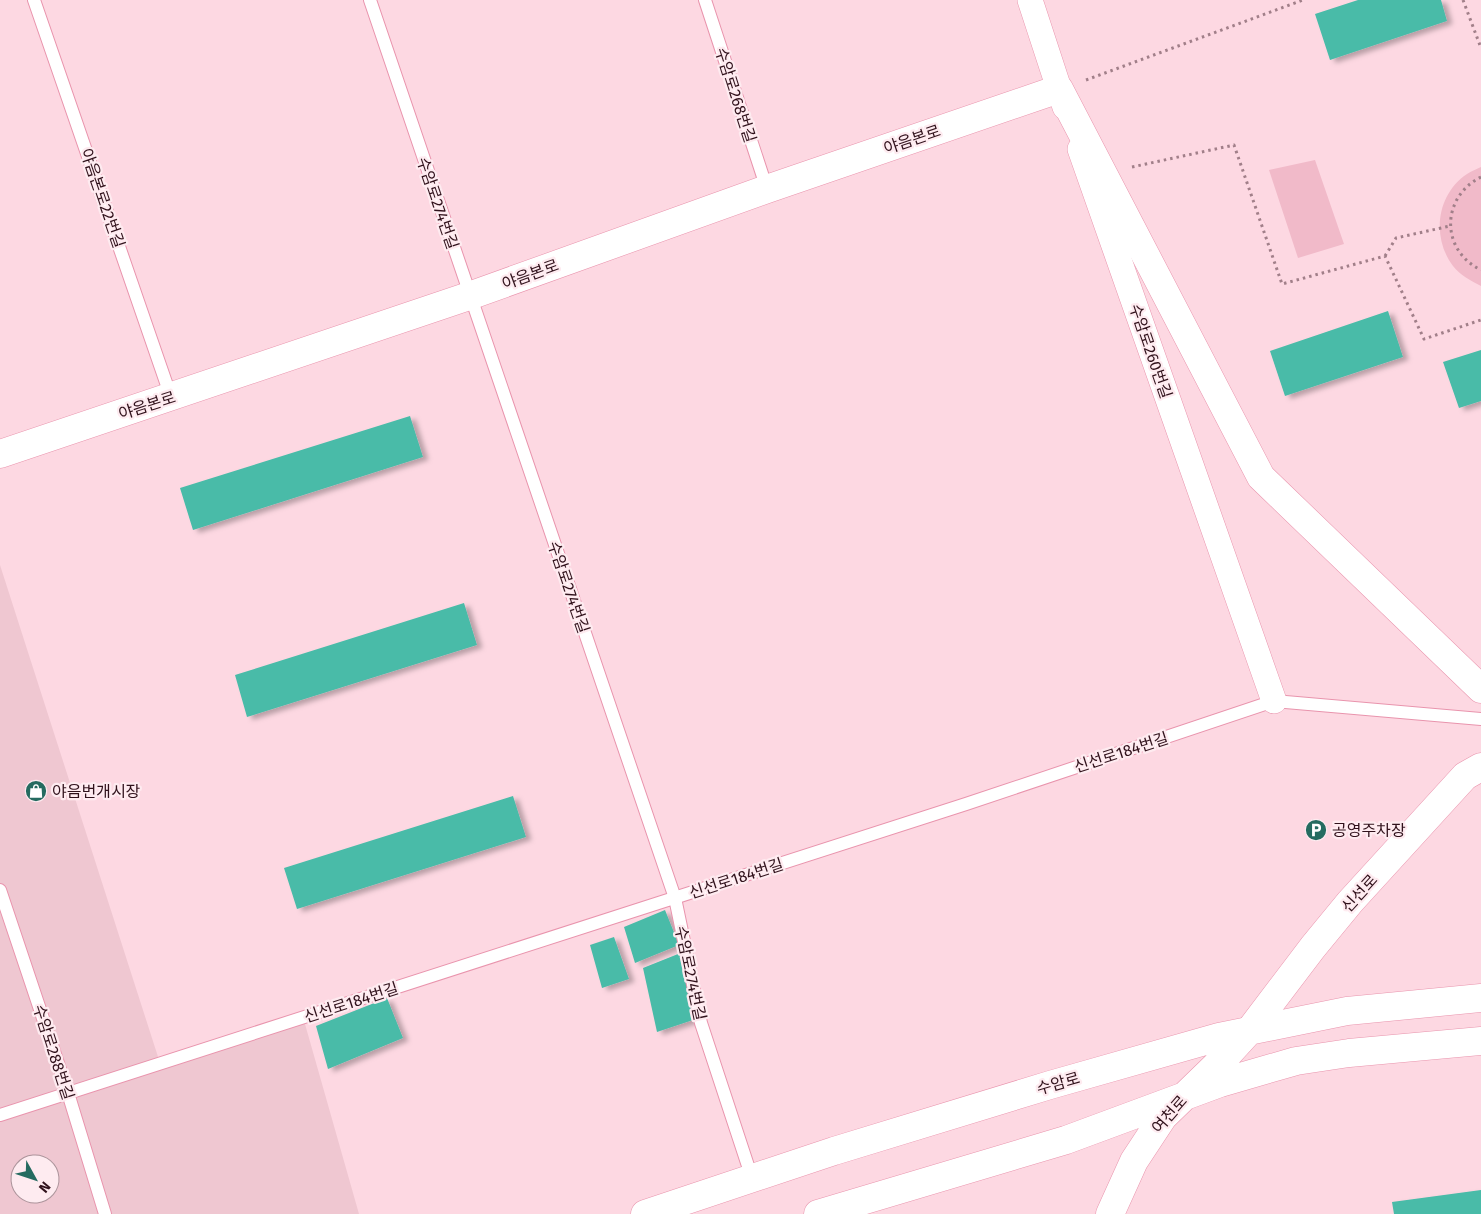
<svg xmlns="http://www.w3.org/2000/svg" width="1481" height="1214" viewBox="0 0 1481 1214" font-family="'Fira Sans','Noto Sans KR',sans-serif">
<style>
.built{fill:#efc7d1;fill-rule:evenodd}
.green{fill:#f1bac9}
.building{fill:#48bba8;filter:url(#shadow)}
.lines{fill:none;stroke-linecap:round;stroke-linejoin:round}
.service-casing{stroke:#e994ad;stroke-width:14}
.minor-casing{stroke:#e994ad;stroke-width:26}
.tertiary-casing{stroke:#e994ad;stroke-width:29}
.secondary-casing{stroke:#e994ad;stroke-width:29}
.path{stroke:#a17f89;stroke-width:3;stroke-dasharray:2.5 4;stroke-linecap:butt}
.service{stroke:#fff;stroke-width:12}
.minor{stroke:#fff;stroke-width:25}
.tertiary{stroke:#fff;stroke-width:28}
.secondary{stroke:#fff;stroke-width:28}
.labels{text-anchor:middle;stroke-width:4.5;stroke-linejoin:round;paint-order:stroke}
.street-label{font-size:16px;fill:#30111b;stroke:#feebf0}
.poi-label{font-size:16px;fill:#30111b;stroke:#feebf0;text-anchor:start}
</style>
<defs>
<filter id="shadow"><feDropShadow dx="5.5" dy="3" stdDeviation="2.5" flood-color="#0004"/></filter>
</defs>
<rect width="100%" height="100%" fill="#fdd8e2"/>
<path class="built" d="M0 565 160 1063 303 1017 359 1214H0ZM20 1164H50V1194H20Z"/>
<path class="green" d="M1315 160 1344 244 1298 258 1269 170Z
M1481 167V286C1471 281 1460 275 1453 266 1431 237 1437 194 1467 174 1471 171 1477 169 1481 167Z"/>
<path class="building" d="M1358 0H1441L1447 21 1330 60 1315 14Z
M1388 311 1403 357 1285 396 1270 351Z
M1481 350V401L1459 408 1443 362Z
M410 416 423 457 193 530 180 488Z
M464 603 477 645 247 717 235 675Z
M513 796 526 837 297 909 284 868Z
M665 910 679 945 635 963 624 927Z
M614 937 629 979 602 988 590 945Z
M683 952 696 1019 657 1032 643 968Z
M387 998 403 1038 328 1069 316 1026Z
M1481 1190V1214H1394L1392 1202Z"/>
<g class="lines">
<g class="service-casing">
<path id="service" d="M34 0 171 397
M370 0 675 898 701 1023 752 1178
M705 0 767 189
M0 890 68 1093 105 1214
M0 1115 966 804 1274 701 1481 719"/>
</g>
<g class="minor-casing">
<path id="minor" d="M1030 0 1065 107
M1080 149 1274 701"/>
</g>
<g class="tertiary-casing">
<path id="tertiary" d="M0 454 469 296 767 189 1059 89 1261 477 1481 689
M1250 1030 1313 947 1350 902 1465 776 1481 767"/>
</g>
<g class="secondary-casing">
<path id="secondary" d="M645 1214 834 1151 1050 1085 1219 1037 1347 1011 1481 998
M818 1214 1066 1140 1220 1083 1296 1061 1349 1053 1481 1041
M1110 1214 1134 1161 1163 1117 1228 1054 1250 1030"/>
</g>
<path class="path" d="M1463 0 1481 48
M1086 80 1303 0
M1132 167 1234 145 1282 284 1385 256 1424 339 1481 320
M1481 177C1441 197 1440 250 1481 270
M1385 256 1396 238 1450 226"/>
<use href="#service" class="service"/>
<use href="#minor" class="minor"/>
<use href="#tertiary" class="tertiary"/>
<use href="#secondary" class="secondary"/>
</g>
<defs>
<g id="shop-disc" transform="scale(1.125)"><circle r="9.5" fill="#256b60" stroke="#feebf0"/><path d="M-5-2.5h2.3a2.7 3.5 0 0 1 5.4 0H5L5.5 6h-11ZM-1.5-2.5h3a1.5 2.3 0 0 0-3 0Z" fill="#fff"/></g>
<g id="parking-disc" transform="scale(1.125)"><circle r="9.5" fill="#256b60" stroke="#feebf0"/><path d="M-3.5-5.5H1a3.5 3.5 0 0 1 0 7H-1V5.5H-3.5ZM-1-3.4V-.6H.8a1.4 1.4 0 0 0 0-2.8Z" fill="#fff"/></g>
</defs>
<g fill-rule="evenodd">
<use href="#shop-disc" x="36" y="791"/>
<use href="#parking-disc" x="1316" y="830"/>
</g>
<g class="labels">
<g class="street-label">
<text transform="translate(736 95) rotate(72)" y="6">수암로268번길</text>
<text transform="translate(912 139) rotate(-19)" y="6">야음본로</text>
<text transform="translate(103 198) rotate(71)" y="6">야음본로22번길</text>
<text transform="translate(438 203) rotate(71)" y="6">수암로274번길</text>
<text transform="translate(530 274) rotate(-20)" y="6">야음본로</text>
<text transform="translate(1151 351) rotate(71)" y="6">수암로260번길</text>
<text transform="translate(147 405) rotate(-18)" y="6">야음본로</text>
<text transform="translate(569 587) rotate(71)" y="6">수암로274번길</text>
<text transform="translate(1121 752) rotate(-18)" y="6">신선로184번길</text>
<text transform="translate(736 878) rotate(-18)" y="6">신선로184번길</text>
<text transform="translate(1359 893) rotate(-48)" y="6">신선로</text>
<text transform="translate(691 973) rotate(78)" y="6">수암로274번길</text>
<text transform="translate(351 1002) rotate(-18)" y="6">신선로184번길</text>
<text transform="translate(54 1052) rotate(72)" y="6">수암로288번길</text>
<text transform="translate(1058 1083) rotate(-16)" y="6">수암로</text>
<text transform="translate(1169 1114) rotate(-49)" y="6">여천로</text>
</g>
<g class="poi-label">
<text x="52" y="797">야음번개시장</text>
<text x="1332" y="836">공영주차장</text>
</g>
</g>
<g transform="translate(35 1179) rotate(130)"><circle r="24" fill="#feebf0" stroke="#ac949b"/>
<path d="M0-4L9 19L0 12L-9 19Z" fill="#256b60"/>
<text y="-8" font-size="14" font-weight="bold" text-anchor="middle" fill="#30111b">N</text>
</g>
</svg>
